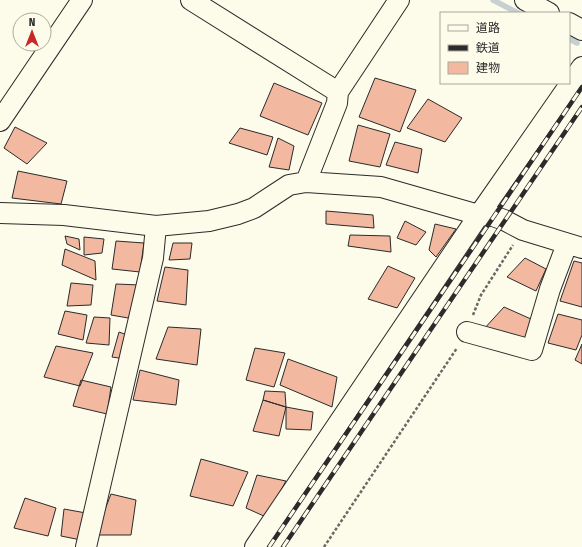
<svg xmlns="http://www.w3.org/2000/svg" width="582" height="547" viewBox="0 0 582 547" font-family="'Fira Sans Condensed','Noto Sans JP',sans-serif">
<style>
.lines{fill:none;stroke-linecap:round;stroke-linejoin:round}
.stream{stroke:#c7d0d0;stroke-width:5.5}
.building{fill:#f2b8a0;stroke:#2b2b2b}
.minor-casing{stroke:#2b2b2b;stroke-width:22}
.path{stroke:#6a6964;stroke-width:2.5;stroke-dasharray:3 2;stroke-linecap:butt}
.minor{stroke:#fdfbea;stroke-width:20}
.rail-casing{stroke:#2b2b2b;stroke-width:4.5}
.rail{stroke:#fdfbea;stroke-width:3;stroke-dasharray:9;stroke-linecap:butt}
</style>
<rect width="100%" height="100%" fill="#fdfbea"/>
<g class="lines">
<path class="stream" d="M493 0 518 13
M569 39 577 43"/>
</g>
<path class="building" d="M375 78 416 90 400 132 359 117Z
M274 83 322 103 308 135 260 116Z
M428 99 462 118 445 142 407 128Z
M358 125 390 134 380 167 349 161Z
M15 127 47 143 27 164 4 148Z
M240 128 273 137 267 155 229 143Z
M278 138 294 146 289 170 269 167Z
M395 142 422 149 418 173 386 165Z
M18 171 67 181 61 204 12 198Z
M326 211 373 215 374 228 326 224Z
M405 221 426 232 416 245 397 238Z
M435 224 456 229 436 257 429 250Z
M350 235 390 236 391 252 348 246Z
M65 236 79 239 80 250 67 244Z
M84 237 104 239 102 253 84 255Z
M116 241 144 243 140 272 112 269Z
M173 243H192L190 259 169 260Z
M65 249 95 261 96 280 62 265Z
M525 258 546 269 536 291 507 277Z
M574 261 582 263V307L560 301Z
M388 266 415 278 397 308 368 299Z
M165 267 188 270 186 305 157 301Z
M71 283 93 285 91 305 67 306Z
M116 284 140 285 134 319 111 315Z
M504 307 531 319 527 342 483 330Z
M65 311 87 315 83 340 58 334Z
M558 314 582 320V335L576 350 548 343Z
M94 317 110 318 109 345 86 343Z
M168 327 201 329 197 365 156 359Z
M119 332 130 336 125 359 112 357Z
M582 344V364L575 360Z
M56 346 93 353 80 386 44 377Z
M255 348 285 353 274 387 246 380Z
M288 359 337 377 332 407 280 385Z
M140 370 179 380 176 405 133 400Z
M81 380 111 387 107 414 73 406Z
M265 391 285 392 286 407 263 400Z
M263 400 286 407 279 436 253 431Z
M286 407 313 412 311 430 286 429Z
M201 459 248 472 233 506 190 496Z
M257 475 286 481 266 517 246 508Z
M111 494 136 500 131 535H95Z
M25 498 56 508 48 536 14 528Z
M64 509 86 513 81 540 61 536Z"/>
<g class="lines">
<g class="minor-casing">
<path id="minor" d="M191 0 338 92
M525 0 549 13
M569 23 582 30
M0 121 82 0
M306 182 337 103 338 92 399 0
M0 213 64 215 156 226 209 221 238 214 254 208 289 185 306 182 381 187 479 215 493 216 504 220 523 230 582 248
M467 332 532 350 550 289 567 244
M86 547 153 258 156 226
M255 547 479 215 582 67"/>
</g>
<path class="path" d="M473 315 481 295 513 245
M324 547 457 348"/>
<use href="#minor" class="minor"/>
<g class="rail-casing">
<path id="rail" d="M269 547 582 87
M283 547 582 107"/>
</g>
<use href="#rail" class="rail"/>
</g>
<rect x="440" y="12" width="130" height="72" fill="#fdfbea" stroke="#a9a89e"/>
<rect x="448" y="25" width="20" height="6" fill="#fdfbea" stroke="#a9a89e"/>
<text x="476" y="32" font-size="12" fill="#2b2b2b">道路</text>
<rect x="448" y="45" width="20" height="6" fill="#2b2b2b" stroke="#a9a89e"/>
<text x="476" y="52" font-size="12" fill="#2b2b2b">鉄道</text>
<rect x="448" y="62" width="20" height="12" fill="#f2b8a0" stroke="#a9a89e"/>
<text x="476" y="72" font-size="12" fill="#2b2b2b">建物</text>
<g transform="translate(32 32)"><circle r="19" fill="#fdfbea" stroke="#a9a89e"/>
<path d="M0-3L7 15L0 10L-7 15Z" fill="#c62828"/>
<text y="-6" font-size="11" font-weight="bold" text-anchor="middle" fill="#2b2b2b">N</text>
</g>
</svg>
